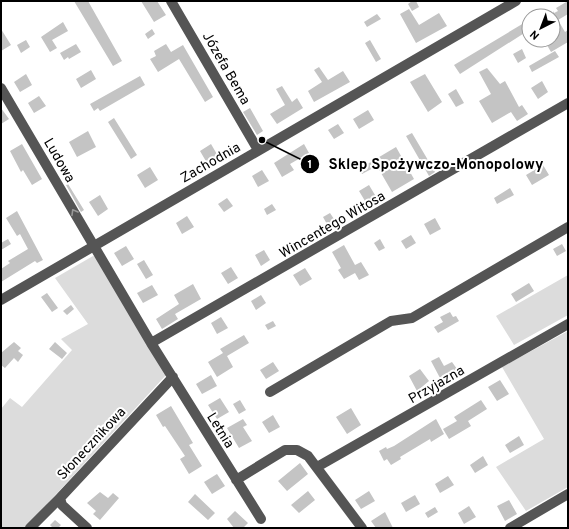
<svg xmlns="http://www.w3.org/2000/svg" width="569" height="529" viewBox="0 0 569 529" font-family="Overpass,sans-serif">
<style>
.green{fill:#dcdcdc}
.building{fill:#c4c4c4}
.lines{fill:none;stroke-linecap:round;stroke-linejoin:round}
.minor{stroke:#555;stroke-width:10}
.oneway{stroke:#999}
.labels{text-anchor:middle;stroke-width:4;stroke-linejoin:round;paint-order:stroke}
.street-label{font-size:14px;fill:#000;stroke:#fff}
.leader{fill:none;stroke:#000;stroke-width:1.5}
.callout-dot{fill:#000;stroke:#fff;stroke-width:1.5}
.mark-label{font-size:12px;text-anchor:middle;font-weight:bold;fill:#fff}
.callout-label{font-size:15px;text-anchor:middle;font-weight:bold;fill:#000;stroke:#fff;stroke-width:4;stroke-linejoin:round;paint-order:stroke}
</style>
<rect width="100%" height="100%" fill="#fff"/>
<path class="green" d="M93 256 96 257 167 374 25 528H1V409L10 398 22 407 72 350 61 339 88 324 55 278Z
M568 275V315L514 345 496 316Z
M568 331V487L526 511 496 467 544 439 502 367Z"/>
<path class="building" d="M74 1H88L122 61 113 66Z
M141 1H157L166 15 154 22Z
M412 1H416L419 7 412 11 408 4Z
M568 1V14L558 20 565 32 568 30V42L551 52 544 40H553V38L559 35 553 24V11L554 13 558 11 556 8Z
M409 9 419 25 439 13 447 26 416 43 400 14Z
M377 14 381 19 367 27 364 22Z
M529 20V30L460 74 454 65Z
M63 22 68 31 52 40 57 48 50 52 41 37Z
M1 29 11 45 1 51Z
M152 29 155 34 148 39 145 34Z
M26 40 30 47 21 53 17 45Z
M370 40 381 59 376 62 365 43Z
M76 44 81 52 69 59 68 57 64 60 60 53Z
M166 44 171 52 183 45 213 97 205 102 179 59 158 72 150 59 156 56 154 51Z
M522 49 526 58 518 63 513 54Z
M555 51 559 57 532 72 529 66Z
M319 67 328 80 343 71 350 82 314 102 308 91 322 82 314 70Z
M487 68 500 84 505 81 519 107 522 105 528 114 517 121 511 112 492 123 479 101 491 94 479 72Z
M91 70 96 79 81 88 76 79Z
M26 74 32 85 20 92 14 82Z
M425 74 442 102 428 112 410 82Z
M140 76 145 85 100 111 98 108 94 111 90 104Z
M542 81 548 92 538 99 531 88Z
M282 86 292 102 297 98 303 108 277 124 270 114 285 105 276 89Z
M456 89 464 103 456 107 448 94Z
M39 96 46 106 34 113 28 103Z
M1 108 9 119 1 124Z
M250 108 263 131 257 135 243 112Z
M368 110 374 120 359 129 353 119Z
M114 118 137 155 131 159 108 122Z
M338 124 344 133 334 139 328 130Z
M88 131 96 147 77 157 69 142Z
M412 133 435 172 429 176 406 136Z
M22 144 42 179 32 185 23 170 21 172 10 151Z
M211 144 218 156 207 163 200 151Z
M304 144 309 153 290 164 294 170 282 177 274 163Z
M396 147 414 179 392 192 377 166 362 174 359 169Z
M543 165 549 175 532 185 526 175Z
M150 167 158 180 145 188 137 175Z
M262 170 269 181 258 187 252 176Z
M68 184 84 210 81 212 66 185Z
M369 185 378 200 368 206 359 191Z
M510 188 514 195 497 204 494 198Z
M100 195 108 209 98 216 89 202Z
M227 198 233 206 224 212 218 204Z
M272 204 276 210 267 215 264 209Z
M17 211 43 260 37 263 35 261 1 282V269L10 263 8 261 28 249 20 234 17 236 6 218Z
M330 213 336 222 328 226 323 217Z
M187 216 194 227 182 234 176 223Z
M435 218 441 229 430 235 424 224Z
M411 235 416 243 406 249 401 241Z
M8 239 11 244 1 250V243Z
M380 239 385 248 379 251 374 243Z
M562 244 566 251 557 256 553 249Z
M344 245 355 265 361 262 369 275 359 280 355 273 344 279 338 270 341 268 332 252Z
M126 246 134 259 122 266 114 253Z
M264 250 270 260 261 266 255 255Z
M144 260 153 275 146 279 137 264Z
M231 267 238 278 228 284 221 273Z
M305 268 312 279 300 286 293 275Z
M529 283 534 291 516 302 511 294Z
M193 284 201 299 175 314 178 319 162 329 156 319 179 304 174 295Z
M152 285 158 295 143 303 137 293Z
M47 293 58 308 52 312 41 297Z
M261 295 266 303 256 310 251 301Z
M71 305 74 309 67 315 63 311Z
M450 312 453 317 456 316 459 321 438 333 434 327 443 322 440 317Z
M221 317 228 328 217 334 211 323Z
M273 321 276 326 268 330 265 325Z
M244 335 249 343 227 356 233 367 217 377 208 362 223 353 220 349Z
M14 342 21 348 18 351 23 355 18 362 14 358 5 368 1 365V353Z
M55 342 67 353 62 359 49 349Z
M439 357 444 366 452 362 457 369 440 378 431 361Z
M273 362 279 371 266 379 260 370Z
M420 369 429 381 417 391 409 376Z
M211 375 217 386 202 394 196 384Z
M500 380 509 394 497 401 488 387Z
M220 398 229 412 217 419 208 405Z
M240 400 246 410 239 414 233 404Z
M481 400 487 409 468 421 471 426 449 439 443 429 457 421 454 417Z
M171 406 193 443 189 445 202 466 189 474 180 459 185 456 165 426 163 427 156 415Z
M351 408 361 425 347 434 336 417Z
M273 415 280 427 269 433 262 422Z
M243 419 247 425 243 427 252 441 239 448 227 428Z
M436 419 444 434 431 442 430 439 400 457 401 459 391 465 387 459 384 461 379 451 386 447 387 449 394 446Z
M519 436 524 445 510 453 505 445Z
M483 456 488 465 475 473 470 465Z
M300 463 308 474 287 491 278 481Z
M217 474 225 486 212 494 204 482Z
M448 476 454 485 440 493 435 484Z
M308 491 315 500 299 513 291 505Z
M369 491 375 501 361 509 355 500Z
M100 492 108 498 113 493 119 498 100 520 93 514 96 511 87 503Z
M195 494 215 513 208 520 188 502Z
M415 495 420 504 406 512 401 503Z
M509 500 517 514 505 521 497 506Z
M469 506 476 517 464 524 458 513Z
M435 507 438 512 428 518 425 513Z
M235 511 248 523 243 528H234L227 519Z
M385 512 393 528H376L371 521Z
M55 520 61 525 58 528H53L50 525Z"/>
<g class="lines">
<path class="minor" d="M171 1 258 150
M1 88 151 343 261 519
M1 300 516 1
M151 343 568 103
M270 392 391 321 412 318 568 227
M317 467 568 324
M236 480 285 450H297L308 456 362 528
M30 528 60 498
M87 528 62 505 60 498 173 377
M510 528 568 494"/>
</g>
<defs><path id="oneway-chevron" d="M-2-3.5L2.5 0L-2 3.5" fill="none" stroke-width="1.6" stroke-linecap="round" stroke-linejoin="round"/></defs>
<use class="oneway" href="#oneway-chevron" transform="translate(74 212) rotate(-120)"/>
<g class="labels">
<g class="street-label">
<text transform="translate(227 68) rotate(60)" y="5">Józefa Bema</text>
<text transform="translate(60 160) rotate(60)" y="5">Ludowa</text>
<text transform="translate(210 162) rotate(-30)" y="5">Zachodnia</text>
<text transform="translate(332 224) rotate(-30)" y="5">Wincentego Witosa</text>
<text transform="translate(436 384) rotate(-30)" y="5">Przyjazna</text>
<text transform="translate(221 430) rotate(58)" y="5">Letnia</text>
<text transform="translate(91 443) rotate(-47)" y="5">Słonecznikowa</text>
</g>
</g>
<path class="leader" d="M262 140L310 164"/>
<g class="callout-dot">
<circle cx="262" cy="140" r="4"/>
<circle cx="310" cy="164" r="10"/>
</g>
<g class="mark-label">
<text x="310" y="168">1</text>
</g>
<g class="callout-label">
<text x="436" y="169">Sklep Spożywczo-Monopolowy</text>
</g>
<rect width="569" height="529" fill="none" stroke="#000000" stroke-width="4"/>
<g transform="translate(541 28) rotate(222)"><circle r="19" fill="#ffffff" stroke="#999999"/>
<path d="M0-3L7 15L0 10L-7 15Z" fill="#000000"/>
<text y="-6" font-size="11" font-weight="bold" text-anchor="middle" fill="#000000">N</text>
</g>
</svg>
